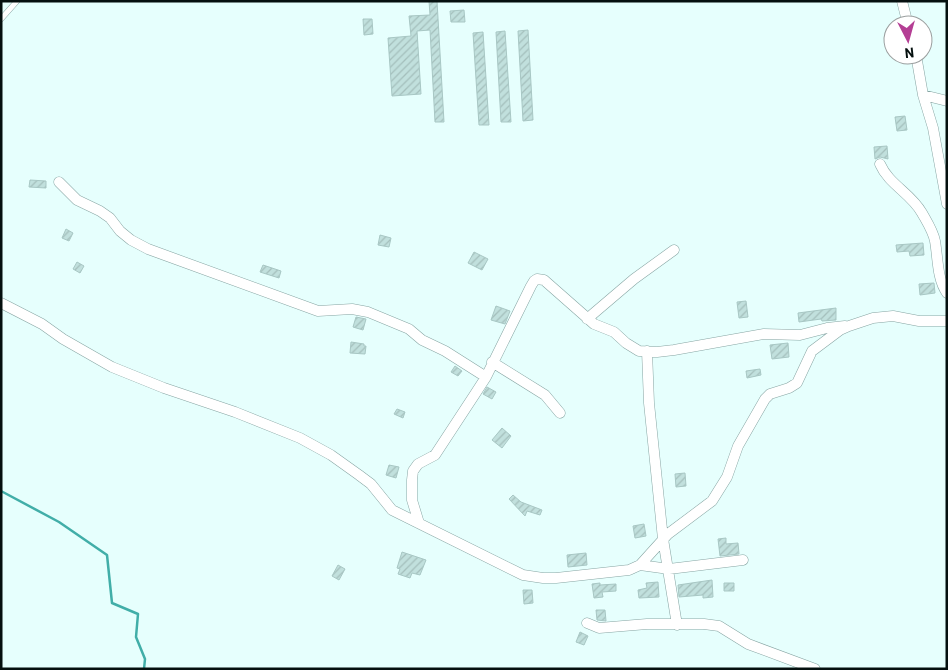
<svg xmlns="http://www.w3.org/2000/svg" width="948" height="670" viewBox="0 0 948 670" font-family="Barlow,sans-serif">
<style>
.lines{fill:none;stroke-linecap:round;stroke-linejoin:round}
.stream{stroke:#41aea8;stroke-width:2.5}
.building{fill:url(#building-hatch);stroke:#a8c7c4}
.lane-casing{stroke:#87a5a3;stroke-width:6}
.street-casing{stroke:#87a5a3;stroke-width:11}
.lane{stroke:#fff;stroke-width:5}
.street{stroke:#fff;stroke-width:10}
</style>
<defs>
<pattern id="building-hatch" width="6" height="6" patternUnits="userSpaceOnUse" patternTransform="scale(1.25)"><rect width="6" height="6" fill="#c1e0dd"/><path d="M-1 1l2-2M0 6l6-6M5 7l2-2" fill="none" stroke="#a4bfbc"/></pattern>
</defs>
<rect width="100%" height="100%" fill="#e6fffd"/>
<g class="lines">
<path class="stream" d="M1 491 59 522 107 555 112 603 138 614 136 637 145 659 144 669"/>
</g>
<path class="building" d="M429 1H437L444 122H435L430 30 417 31 421 94 392 96 388 38 411 36 409 16 430 15Z
M464 10 465 22H451L450 11Z
M363 19H372L373 34 364 35Z
M528 30 533 120 523 121 518 31Z
M505 31 511 122H501L496 32Z
M483 32 489 125H479L473 33Z
M905 116 907 130 897 131 895 117Z
M887 146 888 159 880 157 875 159 874 147Z
M30 180 46 181V188L29 187Z
M66 229 73 233 69 241 62 238Z
M380 235 391 238 389 247 378 245Z
M923 243 924 255 910 256 909 251 897 252 896 245Z
M474 252 488 259 482 270 468 263Z
M77 262 84 266 80 273 73 269Z
M263 265 281 271 279 278 260 272Z
M934 283 935 293 920 295 919 284Z
M746 301 748 317 739 318 737 302Z
M496 306 510 311 505 324 491 320Z
M836 308V320L822 321 821 319 799 322 798 313Z
M356 317 366 319 363 330 353 327Z
M351 342 364 344V346H366L365 354 350 353Z
M788 343 789 357 772 359 770 345Z
M455 366 462 371 458 376 451 372Z
M760 369 761 375 747 378 746 371Z
M487 387 496 392 492 399 483 394Z
M397 409 405 412 403 418 394 414Z
M502 428 511 436 502 448 492 440Z
M389 465 399 467 396 478 386 475Z
M685 473 686 486 676 487 675 474Z
M513 495 521 502 542 510 540 515 527 511 525 516 509 499Z
M644 524 646 536 635 538 633 526Z
M726 538V544L738 543 739 554 720 556 718 539Z
M402 552 426 560 420 575 412 573 410 578 398 574 400 569 397 568Z
M586 553 587 565 568 567 567 555Z
M338 565 345 569 339 580 332 576Z
M712 580 713 597 703 598V595L679 597 678 585Z
M658 582 659 597 639 598 638 590 647 588 646 583Z
M600 583V585L616 584V591L602 592 603 597 594 598 592 584Z
M724 583H734V591H724Z
M523 590H532L533 603 524 604Z
M596 610H605L606 621 597 620Z
M580 632 588 636 584 645 576 642Z"/>
<g class="lines">
<g class="lane-casing">
<path id="lane" d="M1 19 17 1"/>
</g>
<g class="street-casing">
<path id="street" d="M902 1 908 25
M916 55 923 95 933 128 947 204
M923 95 947 101
M880 164C889 185 911 193 922 213 927 222 933 231 935 241 938 258 937 279 947 293
M59 182 77 200 100 211 110 218 120 231 131 240 148 249 318 311 352 309 368 312 409 329 422 340 445 351 486 377
M1 303 42 324 63 339 112 367 164 388 235 412 300 438 331 455 359 475 371 484 392 510 523 575 543 578H556L629 570 640 565 668 534 712 501 727 477 738 446 765 399 770 394 789 388 797 383 812 351 840 330 849 326 873 318 893 316 919 321H947
M587 319 634 279 674 250
M647 351 649 403 663 539 677 625
M492 362 545 395 560 413
M419 523 412 500V480L413 471 418 464 435 455 475 394 486 377 531 286 534 281 537 279 544 280 594 324 614 332 626 343 639 351 657 352 674 350 764 334 800 335 827 328 845 326
M640 565 669 569 743 560
M587 623 599 628 647 624H704L719 626 748 644 815 669"/>
</g>
<use href="#lane" class="lane"/>
<use href="#street" class="street"/>
</g>
<rect width="948" height="670" fill="none" stroke="#05100f" stroke-width="5"/>
<g transform="translate(908 40) rotate(174)"><circle r="24" fill="#ffffff" stroke="#9b9f9f"/>
<path d="M0-4L9 19L0 12L-9 19Z" fill="#b43e94"/>
<text y="-8" font-size="14" font-weight="bold" text-anchor="middle" fill="#05100f">N</text>
</g>
</svg>
